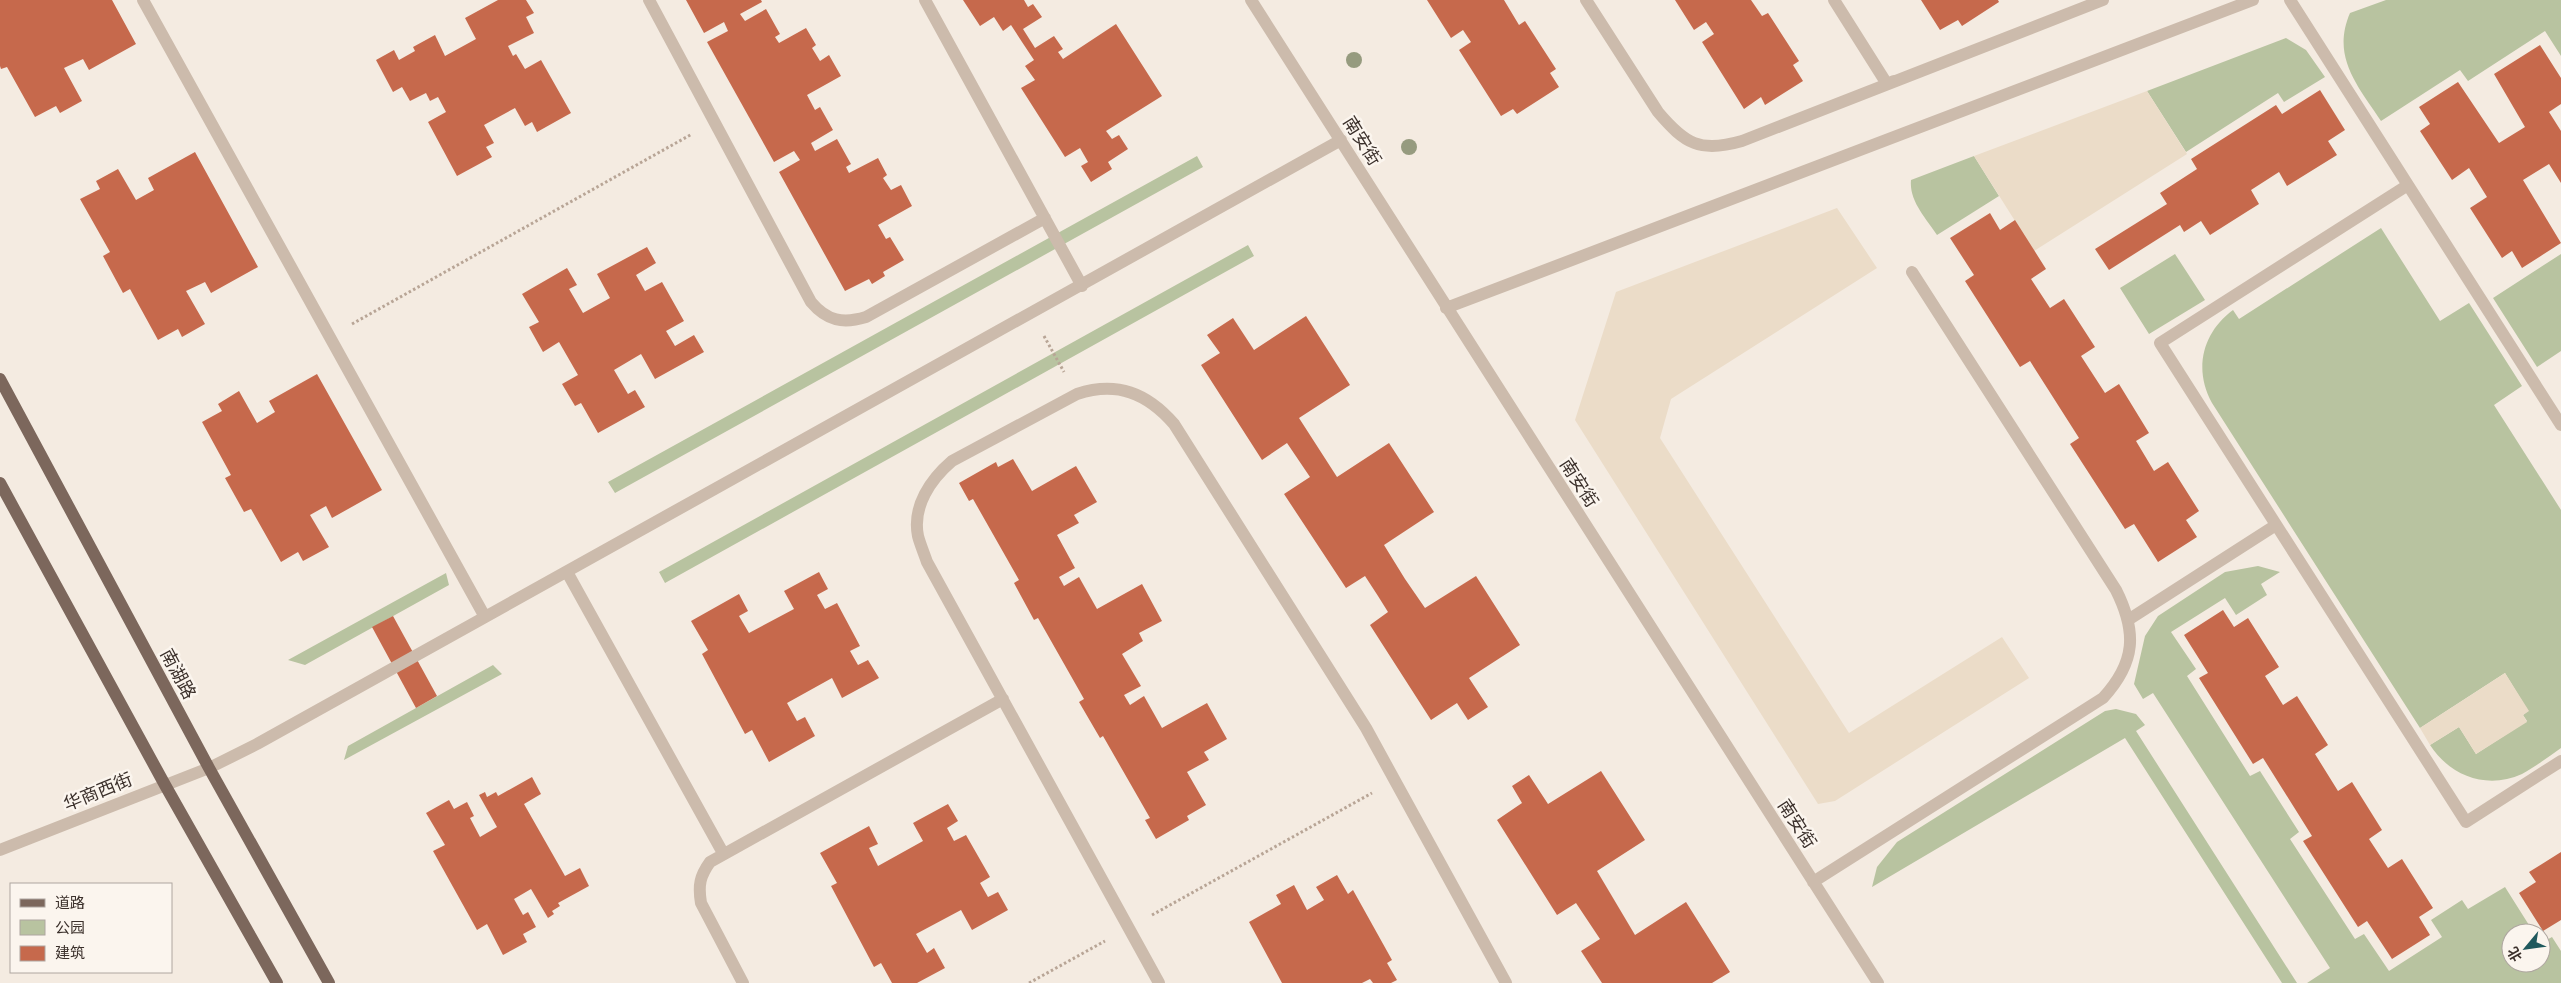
<svg xmlns="http://www.w3.org/2000/svg" width="2561" height="983" viewBox="0 0 2561 983" font-family="Overpass,'Noto Sans SC',sans-serif">
<style>
.green{fill:#b8c3a0}
.plaza{fill:#ebdcc8}
.building{fill:#c6694c}
.lines{fill:none;stroke-linecap:round;stroke-linejoin:round}
.path{stroke:#b8a596;stroke-width:3;stroke-dasharray:2.5 2.5;stroke-linecap:butt}
.minor{stroke:#ccbbac;stroke-width:12}
.major{stroke:#7c675c;stroke-width:12}
.tree{fill:#969b7f}
.labels{text-anchor:middle;stroke-width:5;stroke-linejoin:round;paint-order:stroke}
.street-label{font-size:18px;fill:#3b302b;stroke:#fbf5ee}
</style>
<rect width="100%" height="100%" fill="#f4ebe1"/>
<path class="green" d="M2386 0H2561V56L2545 31 2468 81 2460 70 2381 121C2358 86 2331 57 2350 13Z
M2286 38 2306 50 2325 77 2284 102 2278 93 2186 152 2147 91Z
M1197 156 1203 167 615 493 608 482Z
M1974 156 1999 196 1937 235C1926 218 1909 201 1911 180Z
M2381 228 2440 321 2469 303 2522 386 2494 405 2561 510V748C2548 757 2535 767 2522 774 2487 790 2450 776 2430 745L2459 727 2476 754 2527 721 2523 715 2528 711 2505 673 2420 728 2212 403C2193 369 2203 332 2233 310L2239 319Z
M1248 245 1254 256 665 583 659 572Z
M2175 254 2205 300 2149 334 2120 288Z
M2561 254V351L2537 367 2493 298Z
M2258 566 2280 572 2261 584 2267 595 2236 615 2225 598 2171 632 2196 669 2187 676 2250 776 2260 771 2299 832 2290 839 2355 939 2364 934 2389 971 2442 937 2431 920 2462 900 2468 909 2505 887 2534 933H2511V963H2541V943L2552 937 2561 951V983H2307L2330 968 2153 693 2143 699 2134 684 2145 636 2158 616 2225 572Z
M446 573 449 585 305 665 288 660Z
M493 665 502 674 344 760 348 746Z
M2116 709 2136 714 2145 725 2136 731 2297 983H2282L2125 738 1872 887 1877 867 1897 842 2105 711Z"/>
<path class="plaza" d="M2147 91 2187 154 2034 251 1974 156Z
M1837 208 1877 268 1671 399 1660 438 1849 733 2002 637 2029 678 1835 801 1818 804 1575 420 1616 292Z
M2505 673 2529 711 2523 715 2527 722 2476 754 2459 727 2430 745 2420 728Z"/>
<path class="building" d="M0 0H112L136 44 89 70 83 59 64 68 82 101 60 113 56 106 35 117 7 67 1 69 0 66Z
M498 0H526L534 13 526 17 534 33 508 46 513 56 516 54 525 69 541 60 571 113 537 132 532 122 525 126 515 108 484 125 494 143 486 147 492 157 457 176 428 122 446 112 438 97 430 101 426 93 410 101 402 87 393 92 376 60 394 50 399 60 415 51 413 47 435 35 445 56 476 39 465 18Z
M686 0H761L762 2 740 14 745 21 766 9 780 34 775 37 779 43 806 28 816 45 812 48 820 61 829 55 841 76 807 95 815 110 820 107 833 130 811 143 815 151 837 139 851 164 846 167 849 173 878 158 887 175 883 178 891 190 901 185 912 206 878 225 886 239 890 237 904 260 883 272 885 276 872 284 869 279 845 291 779 172 800 160 794 151 774 162 707 42 728 31 724 22 704 33Z
M963 0H1024L1028 7 1033 4 1042 17 1023 29 1035 48 1054 36 1063 49 1058 52 1063 59 1116 24 1162 96 1106 131 1112 139 1119 135 1128 149 1108 162 1112 169 1091 182 1081 166 1088 162 1080 148 1065 157 1021 88 1035 80 1025 66 1034 60 1022 42 1011 25 1003 31 994 17 980 26Z
M1427 0H1504L1519 25 1525 21 1556 69 1550 73 1559 87 1517 114 1513 109 1501 116 1459 50 1471 42 1463 30 1451 38Z
M1675 0H1751L1762 16 1768 13 1799 61 1793 65 1803 81 1765 105 1761 97 1744 109 1702 42 1714 34 1706 22 1694 30Z
M1921 0H1998L1999 2 1962 26 1958 20 1940 30Z
M2540 45 2561 78V104L2549 112 2561 131V183L2549 164 2523 180 2561 243 2522 268 2512 251 2502 258 2470 208 2487 197 2469 168 2452 180 2420 131 2430 124 2419 107 2458 82 2499 143 2525 127 2494 74Z
M2320 90 2345 130 2328 141 2337 155 2287 186 2279 172 2251 190 2259 204 2210 235 2201 221 2184 232 2180 225 2109 270 2095 249 2167 204 2160 193 2197 169 2191 159 2276 105 2282 114Z
M195 152 258 267 211 293 205 282 186 291 205 324 182 337 178 329 158 340 130 289 123 293 103 256 110 252 80 199 100 189 96 181 118 169 136 200 154 190 148 178Z
M1990 213 2000 230 2015 220 2046 269 2031 279 2050 308 2064 299 2095 347 2081 356 2105 393 2119 384 2149 433 2136 441 2154 471 2168 462 2199 511 2186 520 2197 537 2158 562 2134 524 2125 529 2070 444 2079 438 2030 361 2020 367 1965 281 1974 275 1950 238Z
M647 247 656 263 636 275 645 291 662 282 684 321 666 331 675 346 694 335 704 352 655 379 641 354 614 370 628 394 635 390 645 407 598 433 581 403 575 406 562 384 578 375 559 342 543 352 529 327 539 322 522 294 567 268 577 285 569 289 583 313 610 298 597 274Z
M1306 316 1350 385 1299 418 1337 477 1389 443 1434 512 1384 545 1405 579 1425 608 1476 576 1520 645 1469 678 1488 707 1468 720 1457 703 1431 720 1370 625 1388 612 1378 596 1365 576 1346 588 1284 494 1310 477 1287 443 1262 460 1201 365 1220 353 1207 335 1233 318 1254 350Z
M317 374 382 490 332 518 326 506 310 515 329 547 303 561 298 552 281 562 251 509 244 512 225 478 231 475 202 422 222 411 218 404 239 391 257 423 275 412 269 401Z
M1013 459 1032 491 1076 466 1097 502 1074 515 1079 523 1057 535 1075 568 1059 577 1064 586 1079 577 1097 609 1142 584 1162 621 1139 633 1143 641 1122 654 1141 686 1124 695 1130 705 1144 696 1162 728 1207 703 1227 739 1204 752 1209 760 1187 772 1206 805 1187 816 1189 820 1156 839 1145 820 1150 818 1103 736 1100 738 1079 702 1084 699 1038 618 1034 620 1014 583 1019 580 973 499 969 501 959 483 996 462 998 467Z
M819 572 828 589 817 595 825 609 837 603 860 646 850 651 858 665 868 660 879 678 842 698 832 678 787 703 797 721 805 717 815 736 769 762 752 730 745 734 702 654 708 650 691 621 739 594 748 611 739 616 749 633 794 609 784 591Z
M2223 610 2234 627 2248 618 2279 667 2265 676 2283 705 2297 696 2328 745 2315 754 2338 791 2352 782 2382 830 2369 839 2388 868 2402 859 2433 908 2419 917 2430 935 2392 959 2367 921 2358 927 2303 841 2312 836 2263 758 2253 764 2199 678 2208 673 2184 635Z
M393 616 437 696 416 708 372 627Z
M1601 771 1645 840 1597 871 1635 935 1686 902 1730 972 1712 983H1602L1581 951 1600 939 1576 903 1557 915 1497 820 1522 803 1512 786 1529 775 1548 804Z
M532 777 541 794 524 804 565 876 580 868 589 886 558 903 560 906 552 911 554 914 548 918 531 889 514 899 523 915 528 912 536 927 523 934 527 942 503 955 487 924 477 930 433 851 445 845 426 813 449 800 454 809 467 802 474 816 470 818 480 837 497 827 479 795 485 792 487 797 496 792 498 796Z
M948 804 958 821 947 828 954 841 966 835 990 877 980 883 988 897 998 892 1008 910 972 930 961 910 916 934 927 953 934 948 945 968 917 983H892L881 963 874 967 831 886 837 883 820 853 869 826 878 844 869 848 878 866 923 841 913 823Z
M2561 852V920L2543 931 2519 893 2536 882 2529 872Z
M1337 875 1348 894 1353 890 1392 960 1387 963 1397 980 1391 983H1373L1370 979 1362 983H1282L1249 922 1281 904 1276 895 1294 885 1307 910 1324 900 1316 887Z"/>
<g class="lines">
<path class="path" d="M352 324 692 134
M1044 336 1064 372
M1152 915 1372 793
M1029 983 1105 941"/>
<path class="minor" d="M143 0 485 617
M649 0 811 302C827 321 843 324 866 317L1045 218
M925 0 1082 286
M1251 0 1878 983
M1586 0 1658 112C1685 144 1700 153 1742 141L2103 0
M1834 0 1887 84 1894 81
M2290 0 2561 425
M2408 185 2160 343 2466 822 2561 761
M1446 308 2253 0
M567 572 723 853
M2128 620 2276 525
M0 850 209 768 257 744 1341 140
M1813 882 2103 698C2136 662 2137 632 2116 590L1912 272
M743 983 701 903C698 885 700 876 710 862L1003 699
M1159 983 927 562C924 553 920 544 918 536 912 506 931 479 952 461L1077 394C1117 381 1147 393 1174 424L1366 728 1506 983"/>
<path class="major" d="M0 379 209 768 329 983
M0 483 165 785 277 983"/>
</g>
<g class="tree">
<circle cx="1354" cy="60" r="8"/>
<circle cx="1409" cy="147" r="8"/>
</g>
<g class="labels">
<g class="street-label">
<text transform="translate(1362 141) rotate(58)" y="6">南安街</text>
<text transform="translate(1579 483) rotate(57)" y="6">南安街</text>
<text transform="translate(178 674) rotate(62)" y="6">南湖路</text>
<text transform="translate(98 792) rotate(-22)" y="6">华商西街</text>
<text transform="translate(1797 824) rotate(57)" y="6">南安街</text>
</g>
</g>
<rect x="10" y="883" width="162" height="90" fill="#fbf5ee" stroke="#aea6a0"/>
<rect x="20" y="899" width="25" height="8" fill="#7c675c" stroke="#aea6a0"/>
<text x="55" y="908" font-size="15" fill="#3b302b">道路</text>
<rect x="20" y="920" width="25" height="15" fill="#b8c3a0" stroke="#aea6a0"/>
<text x="55" y="933" font-size="15" fill="#3b302b">公园</text>
<rect x="20" y="946" width="25" height="15" fill="#c6694c" stroke="#aea6a0"/>
<text x="55" y="958" font-size="15" fill="#3b302b">建筑</text>
<g transform="translate(2526 948) rotate(241)"><circle r="24" fill="#fbf5ee" stroke="#aea6a0"/>
<path d="M0-4L9 19L0 12L-9 19Z" fill="#20595d"/>
<text y="-8" font-size="14" font-weight="bold" text-anchor="middle" fill="#3b302b">北</text>
</g>
</svg>
